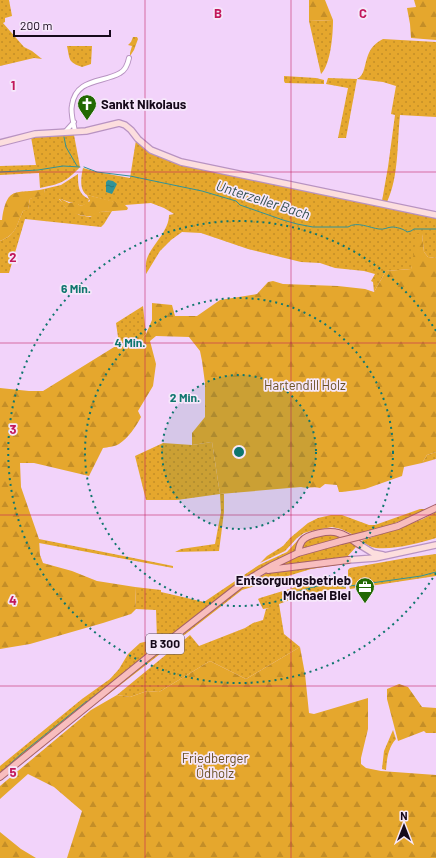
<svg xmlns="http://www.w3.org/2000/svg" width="436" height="858" viewBox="0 0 436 858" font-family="Barlow,sans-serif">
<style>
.grass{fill:url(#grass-dots)}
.forest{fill:url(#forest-firs)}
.water{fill:url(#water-ripples)}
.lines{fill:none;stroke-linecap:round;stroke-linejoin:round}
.stream{stroke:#319397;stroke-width:1}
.street-casing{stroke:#b893c2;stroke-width:6}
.secondary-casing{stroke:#b893c2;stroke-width:8}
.primary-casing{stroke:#a66168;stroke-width:8}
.street{stroke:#fff;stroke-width:4}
.secondary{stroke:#fcdede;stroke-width:5.5}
.primary{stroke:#f8bdbe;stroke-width:6}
.primary-bridge-casing{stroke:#a66168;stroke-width:8;stroke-linecap:butt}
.primary-bridge{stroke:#f8bdbe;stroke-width:6}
.grid{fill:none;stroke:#c2185b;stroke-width:1;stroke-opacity:0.55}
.ring{fill:none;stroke:#0f766e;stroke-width:2;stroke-dasharray:2 4}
.labels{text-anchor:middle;stroke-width:3.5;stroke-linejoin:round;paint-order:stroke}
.shield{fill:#f6e7fa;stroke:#594c5d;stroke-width:1}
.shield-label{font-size:12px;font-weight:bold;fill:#16091a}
.poi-label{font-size:13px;font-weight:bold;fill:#16091a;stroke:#f6e7fa;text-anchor:start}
.park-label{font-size:13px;fill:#6b5124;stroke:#f6e7fa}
.water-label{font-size:14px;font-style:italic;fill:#325051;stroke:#f6e7fa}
.grid-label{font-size:13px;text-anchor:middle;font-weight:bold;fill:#c2185b;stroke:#f6e7fa;stroke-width:3.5;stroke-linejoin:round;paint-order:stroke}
.centre{fill:#0f766e;stroke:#f6e7fa;stroke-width:2}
.ring-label{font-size:12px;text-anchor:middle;font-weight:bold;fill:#0f766e;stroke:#f6e7fa;stroke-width:3.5;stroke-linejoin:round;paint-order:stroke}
</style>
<defs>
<pattern id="grass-dots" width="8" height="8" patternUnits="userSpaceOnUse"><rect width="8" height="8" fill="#e5a72d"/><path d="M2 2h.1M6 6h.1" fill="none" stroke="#c48e27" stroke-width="1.8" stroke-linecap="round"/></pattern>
<pattern id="forest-firs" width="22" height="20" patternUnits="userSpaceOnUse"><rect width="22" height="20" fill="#e5a72d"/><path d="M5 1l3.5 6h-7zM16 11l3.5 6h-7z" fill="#c48e27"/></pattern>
<pattern id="water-ripples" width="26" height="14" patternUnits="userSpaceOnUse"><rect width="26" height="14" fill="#319397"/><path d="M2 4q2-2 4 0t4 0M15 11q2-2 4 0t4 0" fill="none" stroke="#29767a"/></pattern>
</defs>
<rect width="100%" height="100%" fill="#f2d3fa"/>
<path class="grass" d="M0 0H9L12 16 5 18V22L3 23 24 47 32 51 42 59 34 58 0 66Z
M333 20C333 34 331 64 321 74L309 21Z
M133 37H137L138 39 134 50 130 56V53L132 46 128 45 131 42Z
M383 39 436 42V117L400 115C397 143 399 176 387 202L382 201 388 167 395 115 391 114 396 86 383 82 357 79 346 138H338L348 88 326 84 328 78 357 79C370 73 360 50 383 39Z
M67 46H92L91 64 82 67C68 62 70 60 67 46Z
M284 76 316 78 324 80V84L285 83 284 81Z
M71 135H74L80 167C66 182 60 184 40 188L39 173 0 175V166L36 165 31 137 36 136Z
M136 140 180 163 206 170 436 216V258L428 257 424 252 422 234 411 269 386 271 374 292 373 282 371 281 375 274 364 271 335 268 320 263 301 262 248 249 201 233 182 232 171 240 160 251 146 274C146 268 145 262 148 256 155 242 169 230 169 215L174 214 164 208 151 203 125 205 87 195C79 190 81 177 83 168L97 172 130 178Z
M78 174C78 186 78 194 89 199L88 203 81 206C75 202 74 204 69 202 65 201 63 199 59 199L63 203 65 207 79 215 90 217 100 212 112 211 104 224 101 227 25 219 9 273H0V241C16 235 16 226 23 211L28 209 30 199 45 192 44 189 61 185Z
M143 306 146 334 140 341 119 344 116 323Z
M212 442 220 494H224V512L219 551 175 552 181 549 215 544 221 512 220 494 177 500H146L135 456 163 443 192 445Z
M436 452V459L422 463 427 455Z
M420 509H429L388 526 354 535 341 529 332 527 311 531 304 533 297 538 285 551 260 563 267 556 283 546 290 538 308 523 318 518 331 515H342L369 525H375Z
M436 512V538C419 543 394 550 376 548 370 547 366 544 361 541L423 519Z
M333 533 345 537 300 550 305 539Z
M39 539 173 566V568L39 543Z
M298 540H299L295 551 258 570 244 580 0 775V766L82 699 110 679 119 669 128 654 140 643 157 639 156 610 136 609 135 587 161 590V592L204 602 259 565 287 552Z
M351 542 356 547 346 558 278 565C303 554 325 548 351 542Z
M436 554V576L350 589 348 583V570L350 568 406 558Z
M344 562V564L311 569 242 590 101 700 103 697 238 590 272 570Z
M346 577V589C322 589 301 596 279 604L284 634 300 647 246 679 210 661 159 692 147 691 130 697 117 695 190 635 199 646 245 628 253 623 263 620 266 609 269 608 263 609 258 599 260 598 322 579Z
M393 730 396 739C388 748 387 758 386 770L382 769 384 751Z"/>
<path class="forest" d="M309 0H325L333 20 309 21Z
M414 0H436V40L411 38 410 24 407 8 416 7Z
M44 189 45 192 43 195 30 199 28 210 23 211C16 226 17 234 0 241V220H2C7 183 18 195 44 189Z
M87 195 124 204 128 208 127 210 100 212 96 216C87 217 74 215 67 209 63 206 62 201 59 198L69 203 75 202 81 206 90 201Z
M417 234H422L424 252 428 257 436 258V452L427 455 422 463 404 467 402 476 365 489 342 492H339L337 485 325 484 320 488C313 486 308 489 301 487L220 494 212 442 192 445V433L205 417V383L202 361 200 351 189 337 156 336 150 341 156 364 153 386 138 411 141 417C136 427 128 438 119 444 114 447 108 447 103 448L89 476 34 463H20L21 487 39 539 40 555 43 563 72 571 97 581 135 587 136 609 131 614 103 623 30 644 0 649V388L29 391H43L119 344 140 341 146 334 152 320V303L172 305 175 316H197L220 300 257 294 268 282 273 281 283 284 338 286 365 289 374 292 386 271 411 269Z
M300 647 305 674 309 713 314 714 368 698V729L361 758V764L366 768 381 771 436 775V858H67L82 811 54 787 28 774 0 799V786L91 710 117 695 130 697 147 691 159 692 210 661 246 679Z
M399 684 408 687 422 707 436 708V733H426L424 731 398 741 387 699V689Z
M0 832 21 849 36 858H0Z"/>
<path class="water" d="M108 180 113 181 117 184 112 194 106 192V182Z"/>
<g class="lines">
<path class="stream" d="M64 137 66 147 77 166
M84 167 97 172 130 176 202 191 236 201 240 205 283 220 297 224 313 227H348C357 221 370 228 379 229 384 230 388 227 392 227 396 227 404 229 407 232L411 231 414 229H436
M0 172 38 170 63 166 80 167
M350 586 421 576 436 572
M285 596C304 590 326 580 345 587
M89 700 126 671
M0 773 21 754 87 701"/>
<g class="street-casing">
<path id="street" d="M65 132 74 122
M75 132C74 124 70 113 72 105 76 78 103 83 120 73 126 70 128 63 129 58"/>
</g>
<g class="secondary-casing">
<path id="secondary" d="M0 143 35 134 86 131 119 123 125 125 131 130 138 139 151 150 181 162 436 215
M360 545 373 553 383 555
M348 560 375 558 436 545"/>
</g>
<g class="primary-casing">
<path id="primary" d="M365 535 398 526 436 508
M298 553C299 549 299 545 302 541 307 534 330 530 338 533 346 535 353 540 360 545
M268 570 348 560
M0 777 148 657 244 582 271 566 298 553 341 541"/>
</g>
<use href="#street" class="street"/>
<use href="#secondary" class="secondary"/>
<use href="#primary" class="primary"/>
<g class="primary-bridge-casing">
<path id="primary-bridge" d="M341 541 365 535"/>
</g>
<use href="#primary-bridge" class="primary-bridge"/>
</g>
<path class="grid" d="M145 0V858M291 0V858M0 172H436M0 343H436M0 515H436M0 686H436"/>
<circle cx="239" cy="452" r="77" fill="#0f766e" fill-opacity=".12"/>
<g class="ring">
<circle cx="239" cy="452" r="77"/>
<circle cx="239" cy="452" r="154"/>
<path d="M436 573A231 231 0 1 1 436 331"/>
</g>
<defs>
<g id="church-pin" transform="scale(1)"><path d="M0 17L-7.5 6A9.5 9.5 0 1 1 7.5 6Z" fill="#226902" stroke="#f6e7fa"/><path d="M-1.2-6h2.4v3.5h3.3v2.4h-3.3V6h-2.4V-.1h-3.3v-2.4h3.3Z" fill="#fff"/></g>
<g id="office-pin" transform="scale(1)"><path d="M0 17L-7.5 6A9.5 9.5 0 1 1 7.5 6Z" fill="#226902" stroke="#f6e7fa"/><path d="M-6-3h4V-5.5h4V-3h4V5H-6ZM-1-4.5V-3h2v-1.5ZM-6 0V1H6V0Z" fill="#fff"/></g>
</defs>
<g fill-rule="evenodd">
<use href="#church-pin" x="87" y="104"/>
<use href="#office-pin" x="365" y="587"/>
</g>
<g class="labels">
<rect class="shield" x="146" y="634" width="38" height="20" rx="3"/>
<g class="shield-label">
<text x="165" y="648">B 300</text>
</g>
<g class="poi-label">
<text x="101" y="109">Sankt Nikolaus</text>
<text x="351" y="585" text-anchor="end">Entsorgungsbetrieb<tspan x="351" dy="15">Michael Blei</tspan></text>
</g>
<g class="park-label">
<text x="305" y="390">Hartendill Holz</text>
<text x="215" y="763">Friedberger<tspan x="215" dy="15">Ödholz</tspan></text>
</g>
<g class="water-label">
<text transform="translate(263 200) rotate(18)" y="5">Unterzeller Bach</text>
</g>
</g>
<g class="grid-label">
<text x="218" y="18">B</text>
<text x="363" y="18">C</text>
<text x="13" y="90">1</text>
<text x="13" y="262">2</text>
<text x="13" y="434">3</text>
<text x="13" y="605">4</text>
<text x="13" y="777">5</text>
</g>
<circle cx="239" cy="452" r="6" class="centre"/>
<g class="ring-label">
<text x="76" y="293">6 Min.</text>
<text x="130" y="347">4 Min.</text>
<text x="185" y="402">2 Min.</text>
</g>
<g transform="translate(404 826)" stroke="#f6e7fa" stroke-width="3" paint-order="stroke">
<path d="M0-3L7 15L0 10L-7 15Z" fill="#16091a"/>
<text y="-6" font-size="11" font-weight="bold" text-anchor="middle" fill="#16091a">N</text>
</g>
<path d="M14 30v6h96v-6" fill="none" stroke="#16091a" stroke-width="2"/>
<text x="20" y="30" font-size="12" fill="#16091a" stroke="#f6e7fa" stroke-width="3" paint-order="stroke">200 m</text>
</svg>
